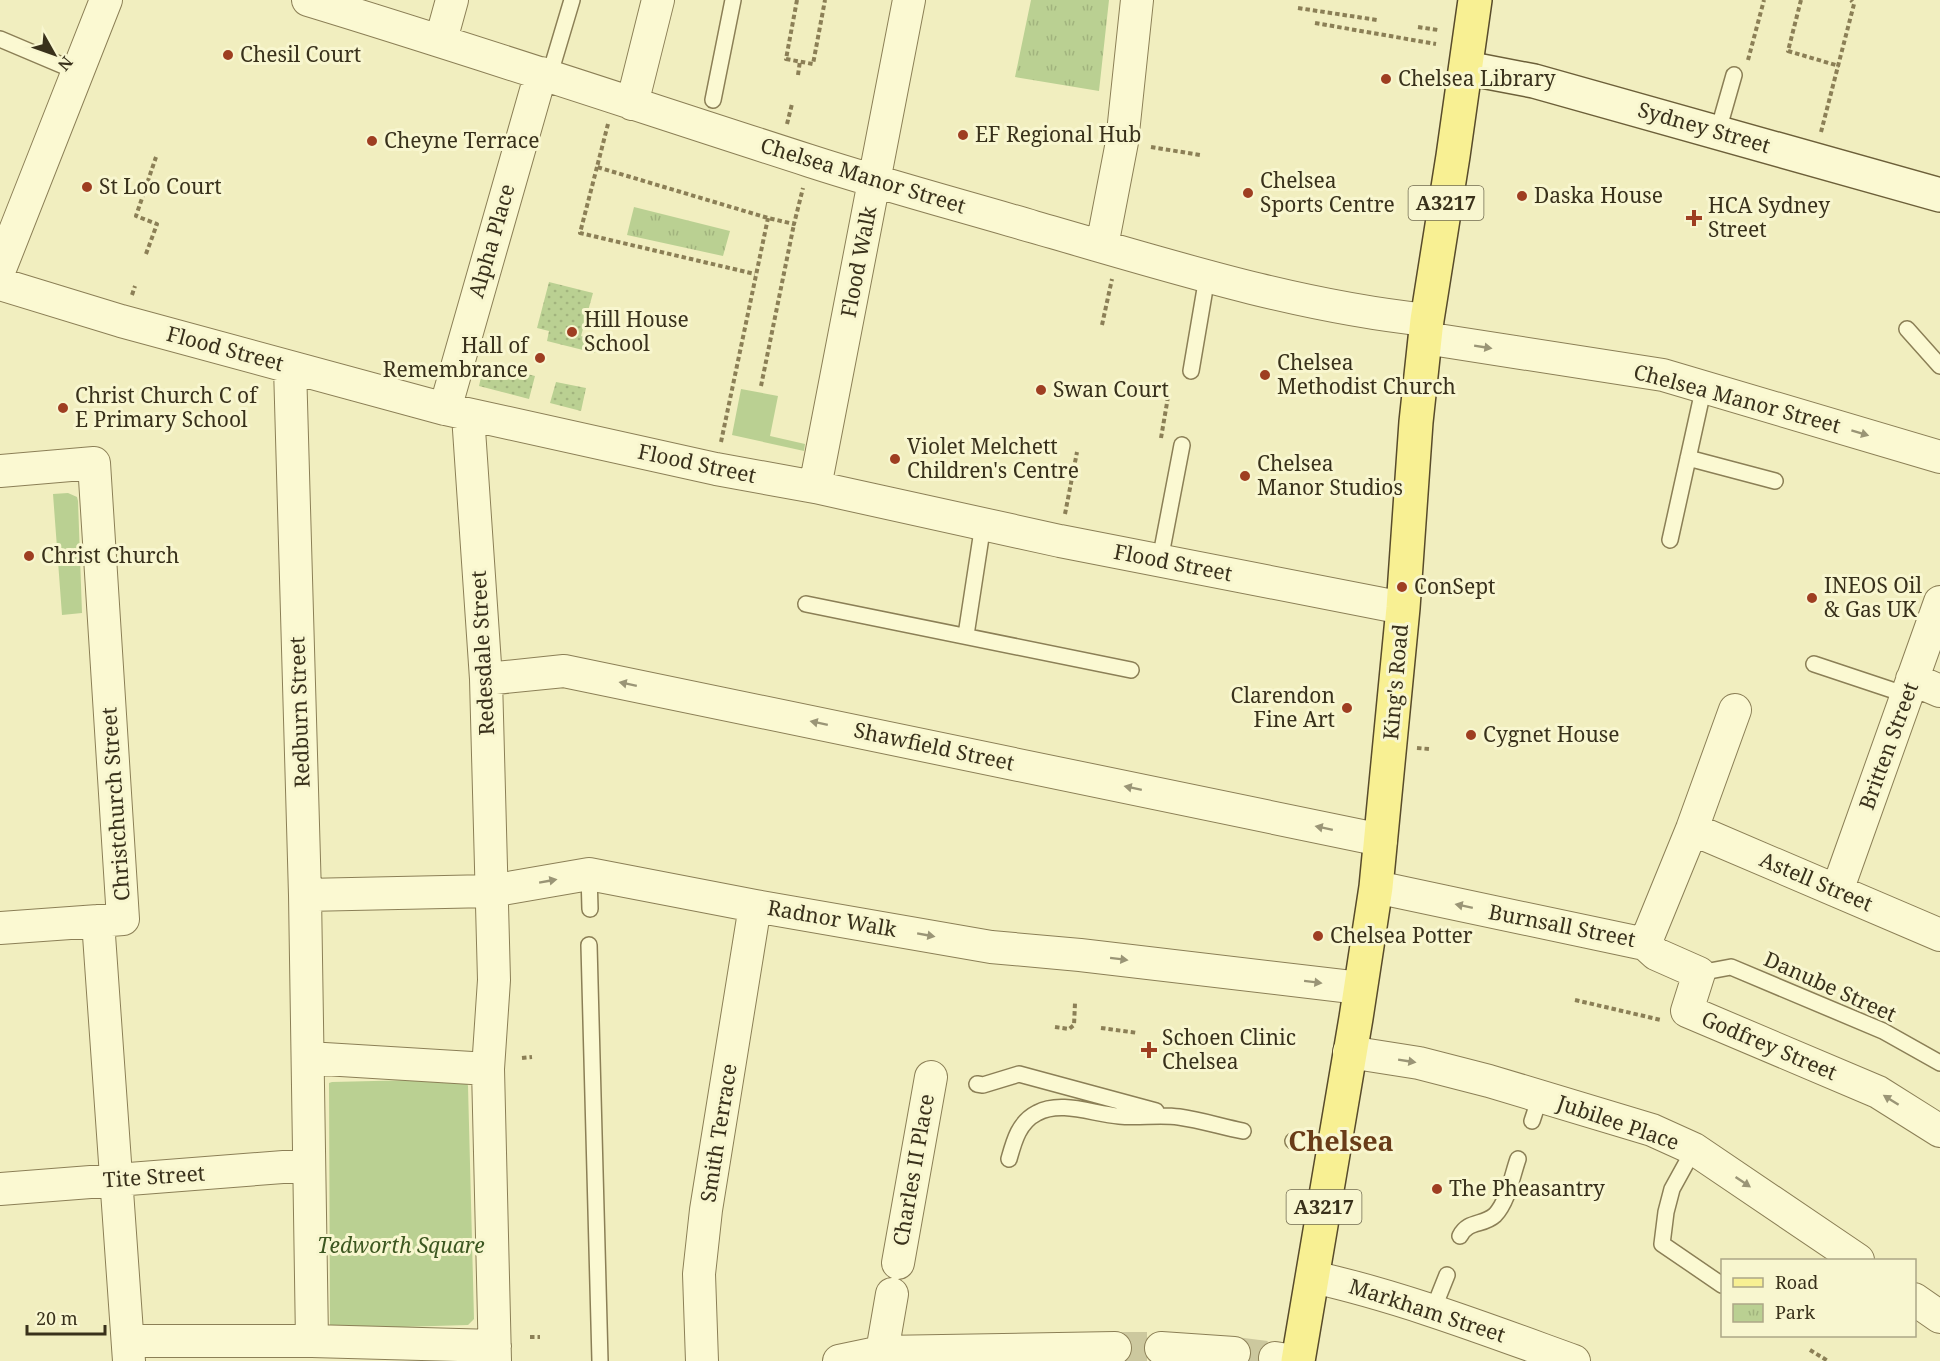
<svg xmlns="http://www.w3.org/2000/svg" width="1940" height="1361" viewBox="0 0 1940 1361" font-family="'Noto Serif',serif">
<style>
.grass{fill:url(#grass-dots)}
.park{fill:url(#park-tufts)}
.garden{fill:#bad092}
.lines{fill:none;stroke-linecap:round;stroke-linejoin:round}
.street-tunnel{stroke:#ccc89e;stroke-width:32;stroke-dasharray:32 16;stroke-linecap:butt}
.lane-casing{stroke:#8b7f56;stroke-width:18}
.street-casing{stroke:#8b7f56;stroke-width:34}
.secondary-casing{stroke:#6c5f39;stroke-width:36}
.primary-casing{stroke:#584b2b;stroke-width:36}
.path{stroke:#8b7f56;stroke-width:4;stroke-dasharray:4.5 3;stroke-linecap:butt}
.lane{stroke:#fbf9d2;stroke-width:15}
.street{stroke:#fbf9d2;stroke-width:32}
.secondary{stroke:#fbf9d2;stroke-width:33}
.primary{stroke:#f8f093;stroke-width:33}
.oneway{fill:#9a9576}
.poi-dot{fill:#9e3e21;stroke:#f8f6cf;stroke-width:2}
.labels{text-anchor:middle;stroke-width:6;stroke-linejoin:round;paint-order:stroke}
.shield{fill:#f8f6cf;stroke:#726c51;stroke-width:1.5}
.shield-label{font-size:20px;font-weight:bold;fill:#39311b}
.poi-label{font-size:21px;fill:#39311b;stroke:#f8f6cf;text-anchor:start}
.street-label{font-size:21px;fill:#39311b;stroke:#f8f6cf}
.park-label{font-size:21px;font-style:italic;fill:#3c5720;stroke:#f8f6cf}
.district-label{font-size:27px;font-weight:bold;fill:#693c18;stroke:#f8f6cf}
</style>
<defs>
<pattern id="grass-dots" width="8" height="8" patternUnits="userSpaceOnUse" patternTransform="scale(1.5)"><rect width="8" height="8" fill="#bad092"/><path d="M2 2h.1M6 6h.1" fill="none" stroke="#a1b37d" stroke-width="1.8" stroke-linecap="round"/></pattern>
<pattern id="park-tufts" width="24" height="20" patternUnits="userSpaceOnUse" patternTransform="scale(1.5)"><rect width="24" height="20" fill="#bad092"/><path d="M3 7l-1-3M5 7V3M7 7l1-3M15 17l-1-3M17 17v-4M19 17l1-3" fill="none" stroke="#a1b37d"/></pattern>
</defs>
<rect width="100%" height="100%" fill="#f1eebf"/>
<path class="grass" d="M549 282 593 293 581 336 597 341 595 353 547 341 549 331 537 328Z
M495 366 535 376 529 399 479 386 482 373 492 375Z
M556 382 586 388 581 411 550 403Z"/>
<path class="park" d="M1031 0H1109L1099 91 1015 77Z
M634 207 730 231 723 256 627 235Z"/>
<path class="garden" d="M741 389 778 396 770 436 805 444 804 451 732 435Z
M68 493 77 497 78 501 82 613 62 615 53 494Z
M458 1079 467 1083 468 1086 474 1319 468 1325 334 1329 330 1326 329 1083 332 1082Z"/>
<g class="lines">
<path class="street-tunnel" d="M1115 1348H1161
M1234 1353 1275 1358"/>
<g class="lane-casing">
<path id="lane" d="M0 39 78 72
M549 77 572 0
M713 100 733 0
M1718 131 1734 75
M1907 329 1940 366
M1191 371 1207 277
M1688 458 1775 481
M1670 540 1704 386
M1160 560 1182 445
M806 604 1131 670
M966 635 983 524
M1814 664 1907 695
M589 874 590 909
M589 945 600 1361
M1699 973 1731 967 1883 1031 1940 1063
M977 1084 983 1085 1019 1074 1156 1111
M1532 1121 1540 1097
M1293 1141 1334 1148
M1694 1149 1672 1189 1666 1212 1662 1244 1722 1285
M1009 1159C1014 1141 1019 1122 1037 1113 1061 1100 1093 1114 1119 1116 1139 1118 1160 1114 1179 1117 1201 1120 1222 1127 1243 1131
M1460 1236C1468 1220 1483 1226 1495 1215 1508 1201 1512 1176 1518 1159
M1433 1310 1447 1275"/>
</g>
<g class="street-casing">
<path id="street" d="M308 0C476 51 642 107 810 161 884 185 959 205 1034 227 1164 264 1293 306 1427 320
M441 40 452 0
M632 104 658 0
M1102 246 1122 142 1137 0
M0 269 106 0
M0 284 121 321 445 409 716 469 815 487 1060 541 1403 608
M1425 338 1663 375 1940 457
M290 367 305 895 312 1341
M445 409 541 73
M468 415 486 679 494 980 488 1069 495 1361
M0 471 94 463 123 919 98 921 129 1361
M815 487 909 0
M486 679 564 671 1381 840
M1912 679 1940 691
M1692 829 1940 935
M1376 887 1645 944
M1837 891 1940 602
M305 895 491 891 589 874 755 906 991 947 1080 955 1360 988
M0 928 98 921
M1645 944 1656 954 1699 973 1687 1011 1878 1092 1940 1131
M1645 944 1692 829 1735 710
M1349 1052 1419 1063 1489 1081 1652 1130 1694 1149 1858 1260
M308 1058 488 1069
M0 1189 309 1165
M898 1263 931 1077
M1313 1277C1402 1297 1488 1330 1574 1361
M892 1294 882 1352 1115 1348
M1914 1299 1940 1317
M128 1341H312L495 1346
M1161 1348 1234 1353
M1275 1358 1294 1361
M702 1361 699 1274 706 1210 755 906
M839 1361 882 1352"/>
</g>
<g class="secondary-casing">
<path id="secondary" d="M1466 68 1534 81 1940 195"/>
</g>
<g class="primary-casing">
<path id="primary" d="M1298 1361 1356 1018 1376 887 1403 608 1416 422 1427 320 1453 156 1475 0"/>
</g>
<path class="path" d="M797 0 786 59 813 64 825 0
M1801 0 1788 51 1839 66
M1298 8 1377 20
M1315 23 1436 44
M1418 27 1438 30
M1748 60 1764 0
M798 75 800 61
M608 124 597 167 768 218 794 224 803 188
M787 124 792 104
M1821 132 1854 4 1851 0
M1151 147 1200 155
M597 167 580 233 755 274
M146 254 157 224 136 216 156 157
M132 295 135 286
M1102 325 1112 279
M761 386 794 224
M1161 438 1168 397
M721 442 768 218
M1065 514 1077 452
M1417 748 1429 749
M1575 1000 1661 1020
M1055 1027 1069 1029 1074 1025 1075 1003
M1101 1028 1138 1033
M522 1058 532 1057
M530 1337H540
M1810 1350 1828 1361"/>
<use href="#lane" class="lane"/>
<use href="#street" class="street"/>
<use href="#secondary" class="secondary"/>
<use href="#primary" class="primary"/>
</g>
<defs><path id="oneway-solid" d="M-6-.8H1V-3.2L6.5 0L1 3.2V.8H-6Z" transform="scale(1.5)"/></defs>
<g class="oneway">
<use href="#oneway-solid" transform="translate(1483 347) rotate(9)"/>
<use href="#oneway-solid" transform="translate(1860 433) rotate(17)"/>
<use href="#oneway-solid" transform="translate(628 684) rotate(-168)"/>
<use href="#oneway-solid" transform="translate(819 723) rotate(-168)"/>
<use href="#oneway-solid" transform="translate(1133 788) rotate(-168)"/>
<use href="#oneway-solid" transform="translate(1324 828) rotate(-168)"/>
<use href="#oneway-solid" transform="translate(548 881) rotate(-10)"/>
<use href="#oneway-solid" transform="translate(1464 906) rotate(-168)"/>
<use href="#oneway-solid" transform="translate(926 935) rotate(10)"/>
<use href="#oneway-solid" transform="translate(1119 959) rotate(7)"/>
<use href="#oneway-solid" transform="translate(1313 982) rotate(7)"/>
<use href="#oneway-solid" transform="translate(1407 1061) rotate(9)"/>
<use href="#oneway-solid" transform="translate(1891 1100) rotate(-148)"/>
<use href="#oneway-solid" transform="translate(1743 1182) rotate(34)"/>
</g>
<g class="poi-dot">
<circle cx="228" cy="55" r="6"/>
<circle cx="1386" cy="79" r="6"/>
<circle cx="963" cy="135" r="6"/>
<circle cx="372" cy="141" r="6"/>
<circle cx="87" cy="187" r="6"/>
<circle cx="1248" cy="193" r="6"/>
<circle cx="1522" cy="196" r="6"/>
<path d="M1691 209h6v6h6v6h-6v6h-6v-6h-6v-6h6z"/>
<circle cx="572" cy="332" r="6"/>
<circle cx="540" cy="358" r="6"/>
<circle cx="1265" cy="375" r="6"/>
<circle cx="1041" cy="390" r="6"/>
<circle cx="63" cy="408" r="6"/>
<circle cx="895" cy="459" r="6"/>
<circle cx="1245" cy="476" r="6"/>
<circle cx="29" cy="556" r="6"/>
<circle cx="1402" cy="587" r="6"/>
<circle cx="1812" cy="598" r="6"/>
<circle cx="1347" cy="708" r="6"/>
<circle cx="1471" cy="735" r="6"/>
<circle cx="1318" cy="936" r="6"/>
<path d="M1146 1041h6v6h6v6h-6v6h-6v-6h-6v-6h6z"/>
<circle cx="1437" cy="1189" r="6"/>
</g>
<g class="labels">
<g class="shield">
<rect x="1408.5" y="186" width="75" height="34" rx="4.5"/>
<rect x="1286.5" y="1190" width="75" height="34" rx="4.5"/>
</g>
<g class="shield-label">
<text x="1446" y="210">A3217</text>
<text x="1324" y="1214">A3217</text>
</g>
<g class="poi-label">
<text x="240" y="62">Chesil Court</text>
<text x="1398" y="86">Chelsea Library</text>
<text x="975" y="142">EF Regional Hub</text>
<text x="384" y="148">Cheyne Terrace</text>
<text x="1260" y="188">Chelsea<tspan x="1260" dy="24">Sports Centre</tspan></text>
<text x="99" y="194">St Loo Court</text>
<text x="1534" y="203">Daska House</text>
<text x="1708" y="213">HCA Sydney<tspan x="1708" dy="24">Street</tspan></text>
<text x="584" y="327">Hill House<tspan x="584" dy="24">School</tspan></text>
<text x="528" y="353" text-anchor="end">Hall of<tspan x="528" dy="24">Remembrance</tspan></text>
<text x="1277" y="370">Chelsea<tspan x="1277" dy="24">Methodist Church</tspan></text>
<text x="1053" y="397">Swan Court</text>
<text x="75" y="403">Christ Church C of<tspan x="75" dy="24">E Primary School</tspan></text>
<text x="907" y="454">Violet Melchett<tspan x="907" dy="24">Children's Centre</tspan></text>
<text x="1257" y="471">Chelsea<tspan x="1257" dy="24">Manor Studios</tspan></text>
<text x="41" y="563">Christ Church</text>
<text x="1824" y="593">INEOS Oil<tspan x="1824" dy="24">&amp; Gas UK</tspan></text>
<text x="1414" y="594">ConSept</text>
<text x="1335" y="703" text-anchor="end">Clarendon<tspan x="1335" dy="24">Fine Art</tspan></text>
<text x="1483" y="742">Cygnet House</text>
<text x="1330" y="943">Chelsea Potter</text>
<text x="1162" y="1045">Schoen Clinic<tspan x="1162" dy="24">Chelsea</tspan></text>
<text x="1449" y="1196">The Pheasantry</text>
</g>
<g class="street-label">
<text transform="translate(1704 128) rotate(16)" y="7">Sydney Street</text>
<text transform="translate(863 176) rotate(17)" y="7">Chelsea Manor Street</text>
<text transform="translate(492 241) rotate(-74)" y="7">Alpha Place</text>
<text transform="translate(859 262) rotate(-79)" y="7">Flood Walk</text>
<text transform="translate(225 349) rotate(15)" y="7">Flood Street</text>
<text transform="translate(1737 399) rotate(15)" y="7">Chelsea Manor Street</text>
<text transform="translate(697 464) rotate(12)" y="7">Flood Street</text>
<text transform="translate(1173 563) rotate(11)" y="7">Flood Street</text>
<text transform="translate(483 653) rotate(-93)" y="7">Redesdale Street</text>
<text transform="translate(1396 682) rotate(-85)" y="7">King's Road</text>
<text transform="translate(300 712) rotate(-92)" y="7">Redburn Street</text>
<text transform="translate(1889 746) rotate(-70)" y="7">Britten Street</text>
<text transform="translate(934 747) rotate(12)" y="7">Shawfield Street</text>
<text transform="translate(116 804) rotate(-94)" y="7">Christchurch Street</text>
<text transform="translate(1816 882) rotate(23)" y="7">Astell Street</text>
<text transform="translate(832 919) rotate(10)" y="7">Radnor Walk</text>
<text transform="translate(1562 926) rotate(11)" y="7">Burnsall Street</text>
<text transform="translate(1830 987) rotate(24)" y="7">Danube Street</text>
<text transform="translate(1769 1046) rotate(23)" y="7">Godfrey Street</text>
<text transform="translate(1618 1123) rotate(19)" y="7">Jubilee Place</text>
<text transform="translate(719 1133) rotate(-81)" y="7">Smith Terrace</text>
<text transform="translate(914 1170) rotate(-80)" y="7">Charles II Place</text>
<text transform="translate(154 1177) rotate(-4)" y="7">Tite Street</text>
<text transform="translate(1427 1311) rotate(18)" y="7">Markham Street</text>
</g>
<g class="park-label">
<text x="401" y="1253">Tedworth Square</text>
</g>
<g class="district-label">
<text x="1341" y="1151">Chelsea</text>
</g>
</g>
<rect x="1721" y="1259" width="195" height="78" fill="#f8f6cf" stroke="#aca787" stroke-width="1.5"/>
<rect x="1733" y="1278" width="30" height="9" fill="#f8f093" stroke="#aca787" stroke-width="1.5"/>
<text x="1775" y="1289" font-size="18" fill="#39311b">Road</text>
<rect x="1733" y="1304" width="30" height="18" fill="url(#park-tufts)" stroke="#aca787" stroke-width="1.5"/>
<text x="1775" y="1319" font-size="18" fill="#39311b">Park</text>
<g transform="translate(54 54) rotate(130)" stroke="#f8f6cf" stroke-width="4.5" paint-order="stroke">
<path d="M0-4.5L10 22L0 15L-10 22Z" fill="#39311b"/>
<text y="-9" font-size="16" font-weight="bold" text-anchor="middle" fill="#39311b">N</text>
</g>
<path d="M27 1325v9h78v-9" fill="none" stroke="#39311b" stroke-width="3"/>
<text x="36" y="1325" font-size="18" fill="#39311b" stroke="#f8f6cf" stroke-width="4.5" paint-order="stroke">20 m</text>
</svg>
